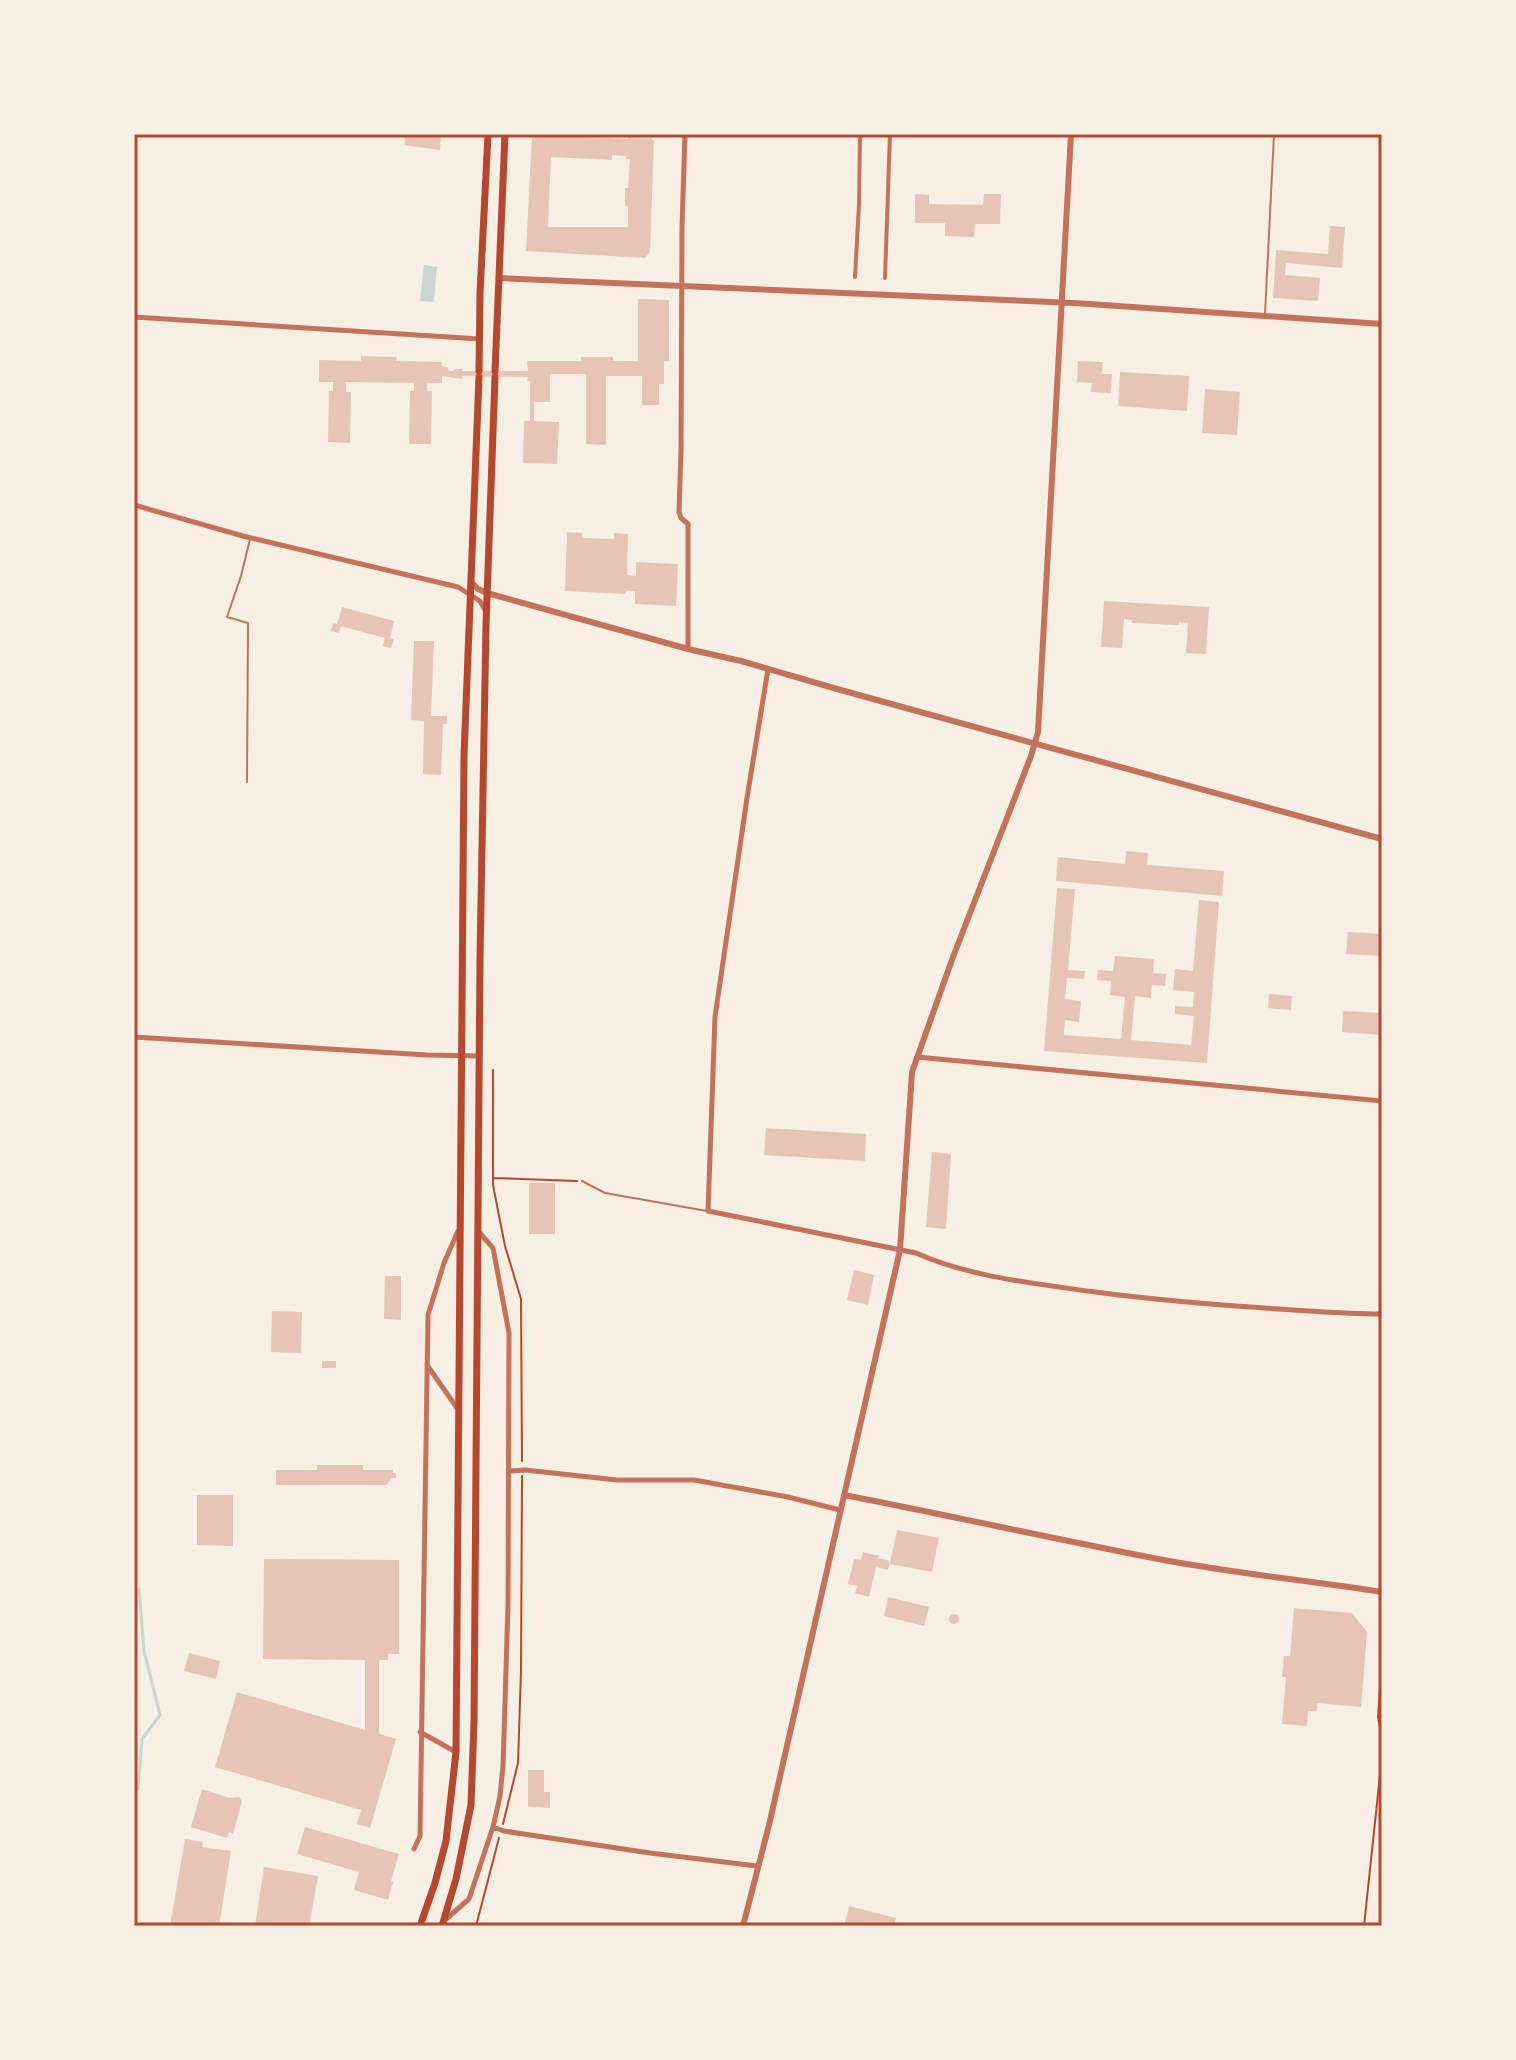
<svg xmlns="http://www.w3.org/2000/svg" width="1516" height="2060" viewBox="0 0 1516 2060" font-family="'PT Sans Narrow',sans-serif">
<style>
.water{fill:#c9d6d2}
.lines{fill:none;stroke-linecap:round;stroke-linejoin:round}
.stream{stroke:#c9d6d2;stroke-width:3}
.building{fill:#e6c5b7;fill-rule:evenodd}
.path{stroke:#b5482f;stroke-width:2}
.service{stroke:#c5725c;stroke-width:2}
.pedestrian{stroke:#c5725c;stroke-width:4}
.minor{stroke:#c5725c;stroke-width:5}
.tertiary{stroke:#c5725c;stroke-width:6}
.primary{stroke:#b5482f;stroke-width:7}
.neatline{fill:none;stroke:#b5482f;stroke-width:3}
</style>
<rect width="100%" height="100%" fill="#f6efe4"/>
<path class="water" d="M424 265 437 267 434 302 420 301Z"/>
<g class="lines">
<path class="stream" d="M134 1794 138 1789 142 1739 160 1715 144 1651 139 1589"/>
</g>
<path class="building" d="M405 134H441L440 150 405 145Z
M533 134 628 139V137L651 138 654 141 650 252 645 258 526 251 532 136ZM612 155 626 156V159H630L628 188H625V206H628V227H548L551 157 612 160Z
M915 194 929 195V204L983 205 984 194H1001L1000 224H975L974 237 945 236V223H915Z
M1330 226 1345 227 1342 268 1286 263 1285 275 1320 278 1318 301 1273 298 1276 250 1328 254Z
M638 299 669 300V361H664V384H659V405H642V376H606V445L586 444V374H550V402H534V421L559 422 557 464 523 463 524 421H530V381H527L528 377 462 376V379L442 376V383H427V391H432L431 444H409L410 391H414V383L346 382V392H351L350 443 328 442 329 391H333V382H319V360L361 361V356L397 357 396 361 442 362V366L447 367 449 371H454V369H463L462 371H528L527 361H581V357H613V361H638Z
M1078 361 1103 362 1102 374H1112L1111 393 1091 392 1092 383 1077 382Z
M1120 372 1189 376 1187 411 1118 406Z
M1205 389 1240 392 1237 435 1202 433Z
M567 532 582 533V538L614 539V533L628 534 627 575 636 576V562L678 564 676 606 635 604V591H626L625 594 565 591Z
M1104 601 1209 607 1206 654 1186 653 1188 623 1179 622V625L1132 623V620L1124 619 1122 648 1101 647Z
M342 607 394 621 390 638 394 639 391 648 383 646 385 638 341 626 339 633 331 631 333 623 337 624Z
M414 641H434L431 716H447V724H443L441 775 423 774 424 721 411 720Z
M1126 851 1148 853 1147 865 1224 871 1222 896 1056 881 1058 857 1125 864Z
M1057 888 1075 889 1068 970 1085 971 1084 979 1067 978 1065 999 1081 1001 1079 1022 1065 1020 1064 1035 1121 1039 1125 997 1110 995 1111 981 1097 980 1098 970 1113 971 1115 956 1154 959 1153 973 1166 974 1165 986 1152 985 1151 998 1135 996 1131 1040 1191 1045 1194 1016 1175 1014V1006L1193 1007 1194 992 1173 990 1175 969 1193 971 1199 900 1219 902 1207 1063 1044 1051Z
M1348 932 1382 934V956L1346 954Z
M1269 994 1292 996 1291 1010 1268 1008Z
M1343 1011 1382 1013V1035L1342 1032Z
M766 1128 866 1134 865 1161 764 1155Z
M932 1152 951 1154 946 1229 926 1227Z
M529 1183H555V1234H529Z
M854 1270 874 1275 868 1305 847 1300Z
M385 1276H401V1320L384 1319Z
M272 1311 302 1312 301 1353 271 1352Z
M322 1361H336V1368H322Z
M317 1465H363V1470H393V1473H396V1478H392L386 1485H276V1470H317Z
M197 1495H233V1546L197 1545Z
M897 1530 939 1538 932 1572 890 1564Z
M863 1552 879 1556 878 1558 890 1561 888 1570 876 1567 869 1597 855 1593 857 1586 848 1584 854 1559 861 1560Z
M264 1559 399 1560V1654H388V1660H379V1734L396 1739 370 1828 357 1824 361 1810 215 1767 237 1692 365 1730V1660L263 1659Z
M888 1597 929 1607 924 1626 884 1616Z
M1294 1608 1352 1613 1367 1632 1361 1707 1317 1703V1711H1308L1307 1726 1282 1724 1286 1677H1282L1284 1656H1290Z
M949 1619a5 5 0 1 1 10 0a5 5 0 1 1-10 0Z
M189 1653 220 1661 216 1679 184 1671Z
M528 1770H544V1792H550V1808L528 1807Z
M202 1789 230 1798 239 1797 242 1801 233 1834 229 1832 227 1838 191 1827Z
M305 1827 399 1854 391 1881 393 1882 388 1900 354 1890 359 1872 297 1854Z
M185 1839 203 1842 202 1847 231 1851 219 1926H170Z
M264 1867 318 1876 309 1926H255Z
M849 1906 896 1918 894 1926H844Z"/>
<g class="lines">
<path class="path" d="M493 1070V1185L505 1246 521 1299 522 1461
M493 1178 577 1181
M1382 1659 1378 1717 1382 1737
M503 1824 518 1763 521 1670 522 1476
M476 1926 499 1838
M1364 1926 1382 1756"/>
<path class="service" d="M1265 314 1274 134
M247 782 248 623 227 617 241 576 250 539
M582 1181 605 1193 707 1211"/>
<path class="pedestrian" d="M855 277 859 204 860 134
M885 278 890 134"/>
<path class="minor" d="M685 134 682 227 681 451 679 512 681 518 688 524V649
M134 317 480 339
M134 505 243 536 458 587 480 601 486 612
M768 669 747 798 715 1017 708 1211 916 1253C969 1277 1038 1284 1095 1292 1156 1300 1217 1305 1278 1309 1313 1311 1347 1314 1382 1314
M134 1037 427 1055 479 1056
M917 1057 1382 1101
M427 1365 457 1408
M510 1471 525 1470 617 1480H694L788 1497 840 1510
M420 1732 456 1752
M493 1827 504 1831 650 1853 757 1866
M414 1849 420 1836 428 1315 444 1263 458 1231
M445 1920 469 1899 493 1827 500 1796 503 1766 508 1605 509 1333 493 1248 479 1232"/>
<path class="tertiary" d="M499 278 1074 303 1382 324
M472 583 478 589 487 593 688 649 741 661 837 689 1382 839
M844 1495C947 1515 1050 1538 1153 1558 1229 1573 1306 1580 1382 1592
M743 1926 769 1825 900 1250 912 1072 953 957 1031 756 1038 732 1071 134"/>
<path class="primary" d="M479 371 480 293 488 134
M495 371 505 134
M420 1926 435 1883 446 1841 456 1752 464 756 479 377
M442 1926 456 1879 471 1805 474 1722 480 958 486 625 495 377"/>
</g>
<rect width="1516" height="2060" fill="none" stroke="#f6efe4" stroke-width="272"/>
<rect x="136" y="136" width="1244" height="1788" class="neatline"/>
</svg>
